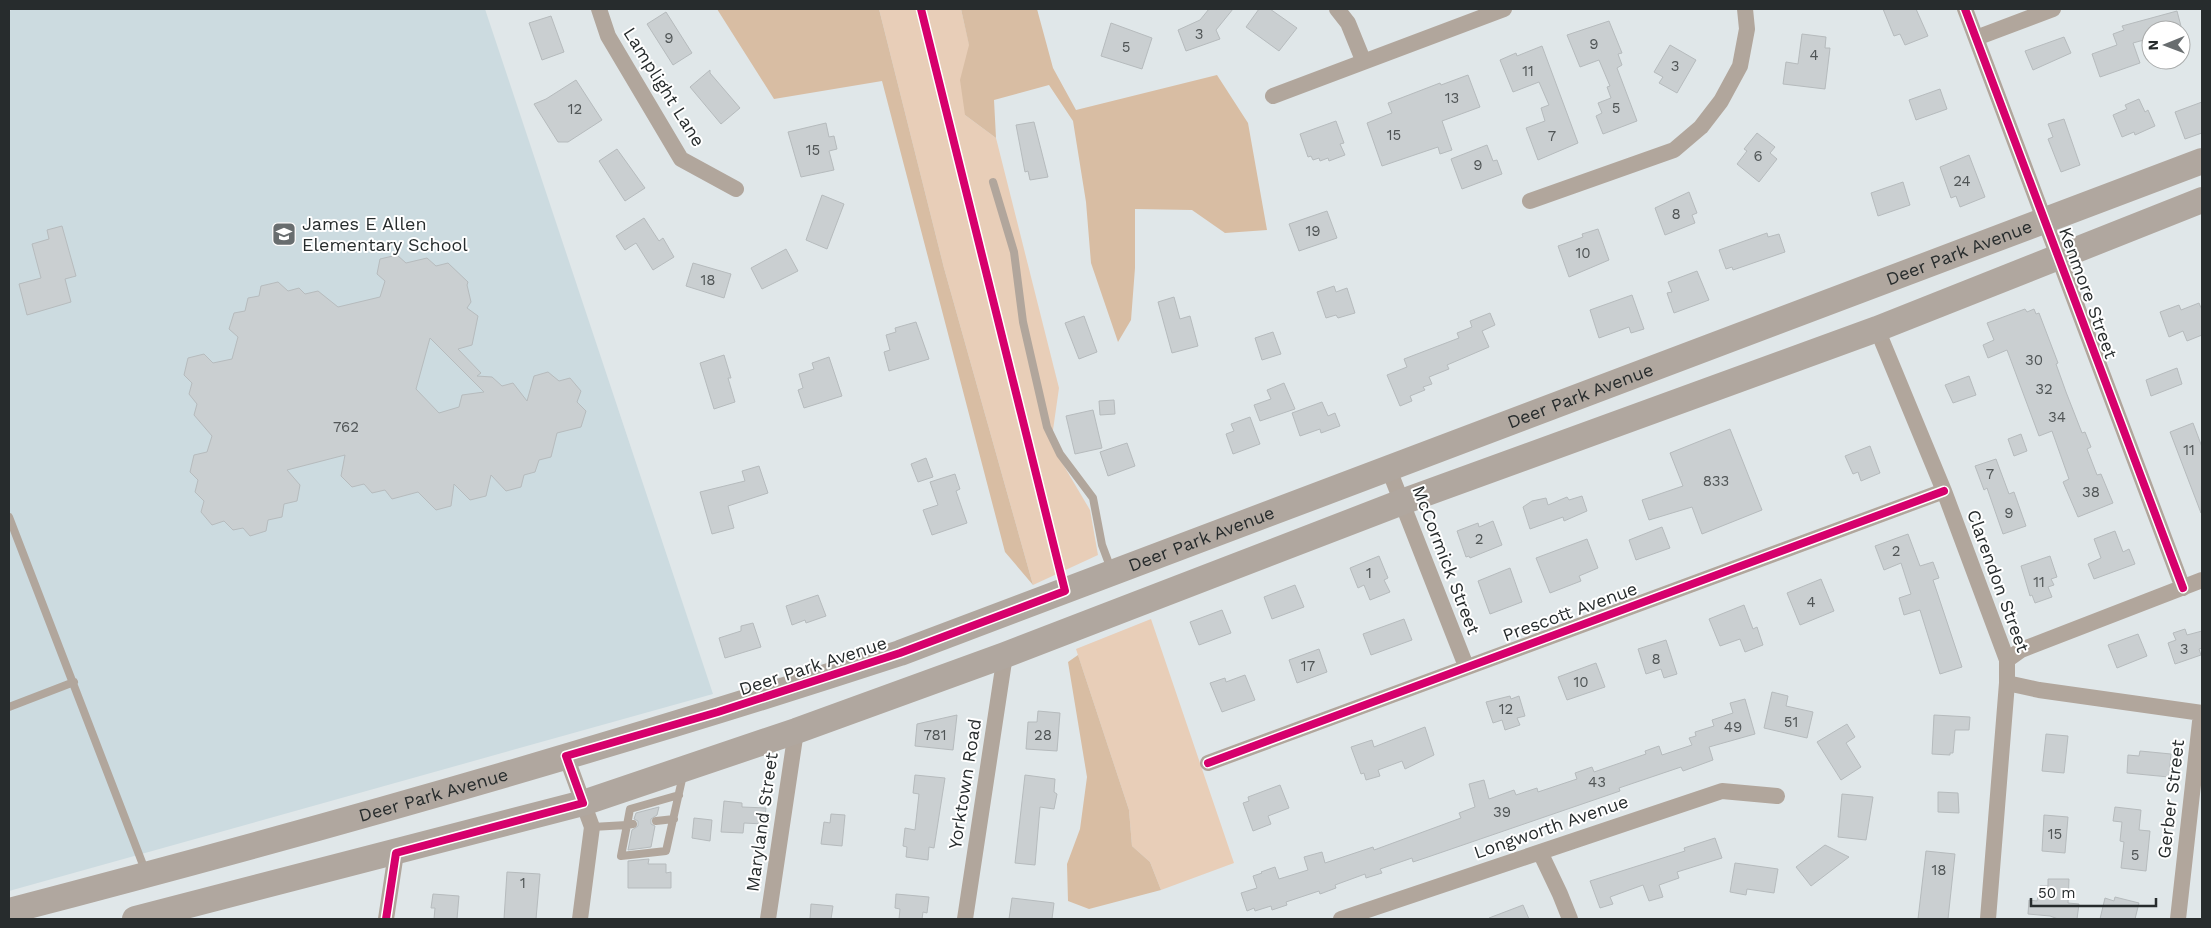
<svg xmlns="http://www.w3.org/2000/svg" width="2211" height="928" viewBox="0 0 2211 928" font-family="'Work Sans',sans-serif">
<style>
.built{fill:#ccdbe0}
.green{fill:#e8ceb8}
.forest{fill:#d8bda3}
.building{fill:#cacfd1;stroke:#b6bbbd;fill-rule:evenodd}
.lines{fill:none;stroke-linecap:round;stroke-linejoin:round}
.service{stroke:#b1a69c;stroke-width:8}
.minor{stroke:#b1a69c;stroke-width:16}
.primary{stroke:#b0a79f;stroke-width:26}
.cycleway-casing{stroke:#fff;stroke-width:11}
.cycleway{stroke:#d6006c;stroke-width:8}
.labels{text-anchor:middle;stroke-width:4;stroke-linejoin:round;paint-order:stroke}
.number-label{font-size:15px;fill:#505556}
.street-label{font-size:18px;fill:#272c2d;stroke:#fff}
.poi-label{font-size:18px;fill:#272c2d;stroke:#fff;text-anchor:start}
</style>
<rect width="100%" height="100%" fill="#e0e7e9"/>
<path class="built" d="M14 9H485L713 694 9 891V11Z"/>
<path class="green" d="M879 9H961L970 48 965 115 996 138 1059 388 1051 444 1090 510 1098 555 1033 585 944 268Z
M1151 619 1234 863 1161 890 1150 862 1132 846 1129 810 1076 649Z"/>
<path class="forest" d="M717 9H879L944 268 1033 585 1005 552 882 81 774 99Z
M961 9H1037L1053 68 1076 110 1217 75 1248 123 1267 230 1225 233 1192 210 1135 209V268L1131 320 1118 342 1091 263 1086 202 1073 121 1049 85 994 100 996 138 965 115 960 80 969 45Z
M1078 655 1129 810 1132 846 1150 862 1161 890 1089 909 1068 901 1067 864 1080 829 1087 777 1068 662Z"/>
<path class="building" d="M1209 9H1233L1216 30 1220 39 1186 51 1178 30 1200 20Z
M1259 9H1270L1297 28 1279 51 1246 27Z
M1883 9H1916L1928 36 1905 45 1900 34 1894 36Z
M2177 11 2182 30H2151V38L2133 43 2140 63 2100 77 2092 54 2117 45 2113 34 2124 30 2122 26Z
M666 12 692 53 673 65 647 24Z
M551 16 564 52 542 60 529 23Z
M1609 21 1622 53 1618 54 1622 65 1617 68 1637 121 1603 134 1596 116 1602 113 1598 103 1611 98 1607 87 1610 86 1599 60 1580 67 1567 35Z
M1111 23 1152 38 1142 69 1101 56Z
M1802 34 1826 37 1825 48H1830L1825 89 1783 84 1786 62 1798 64Z
M2064 37 2071 53 2033 70 2025 51Z
M1670 45 1696 60 1677 93 1659 83 1663 77 1654 72Z
M1542 46 1578 143 1538 160 1526 128 1545 121 1541 108 1549 105 1539 82 1513 92 1500 60 1516 53 1517 56Z
M710 70V73L740 108 721 124 690 87Z
M1468 75 1480 107 1442 121 1452 150 1440 154 1438 147 1382 166 1367 123 1392 113 1388 103 1440 83 1441 85Z
M576 80 602 120 568 142H558L534 104 546 99Z
M1940 89 1947 109 1916 120 1909 100Z
M2139 99 2145 112 2148 110 2155 126 2135 135 2134 132 2122 137 2113 115 2127 109 2125 105Z
M2202 102V133L2185 139 2175 112Z
M2064 119 2080 165 2061 172 2048 139 2053 137 2048 124Z
M1336 121 1344 143 1340 144 1345 155 1329 161 1328 158 1320 161 1319 158 1313 160 1311 156 1308 157 1300 134Z
M1034 122 1048 177 1030 180 1028 171 1025 172 1016 125Z
M826 123 829 137 834 136 837 149 829 151 834 170 801 177 788 132Z
M1757 133 1775 147 1770 153 1777 159 1759 182 1737 164 1747 151 1744 149Z
M1487 145 1493 161 1497 160 1502 174 1462 189 1451 159Z
M617 149 645 188 625 201 599 161Z
M1969 155 1985 197 1960 207 1956 196 1951 198 1940 167Z
M1903 182 1910 205 1878 216 1871 193Z
M1689 192 1697 213 1692 215 1695 223 1665 235 1655 208Z
M822 195 844 204 827 249 806 240Z
M1327 211 1337 238 1299 251 1289 224Z
M644 218 659 241 663 238 674 257 653 270 636 243 625 250 616 236Z
M62 226 76 276 65 279 71 302 27 315 19 284 41 278 32 244 49 239 47 230Z
M1598 229 1609 260 1569 277 1558 246 1583 237 1582 234Z
M1767 233 1768 237 1779 234 1785 252 1733 270 1732 267 1726 269 1719 250Z
M786 249 798 271 762 289 751 268Z
M397 255 406 263 427 258 436 266 448 263 468 282 467 285 471 302 467 308 478 316 472 345 458 349 481 373 477 376 492 377 502 386 513 383 527 401 534 376 548 372 559 381 570 378 581 391 577 402 586 411 581 427 557 433 551 457 539 460 535 472 524 475 521 487 506 491 491 475 486 496 470 500 454 484 451 506 436 510 418 492 392 499 385 490 372 493 364 484 352 487 341 476 345 455 287 470 300 485 297 501 284 504 282 517 268 520 266 531 250 536 243 528 233 530 224 521 212 525 201 512 204 501 195 492 198 480 190 472 194 455 207 452 212 436 194 415 197 404 189 394 192 383 184 375 188 358 204 354 213 363 232 359 238 337 229 329 234 313 245 311 248 298 259 296 261 286 278 282 288 291 299 288 305 294 318 291 338 307 380 297 385 281 377 274 380 259ZM430 338 484 392 462 395 459 407 439 413 416 389Z
M693 263 731 274 724 298 686 286Z
M1697 271 1709 300 1674 313 1667 293 1672 292 1668 282Z
M1334 286 1336 292 1347 288 1355 313 1338 318 1336 315 1326 318 1317 292Z
M1632 295 1644 329 1631 333 1629 327 1599 338 1590 310Z
M1174 297 1180 319 1190 316 1198 346 1172 353 1158 302Z
M2199 303 2202 310V335L2187 341 2183 331 2169 337 2160 312 2179 305 2181 310Z
M2025 309 2027 312 2034 309 2036 314 2039 313 2058 363 2056 364 2066 392 2082 433 2085 432 2091 447 2087 449 2097 475 2101 474 2113 503 2078 517 2063 482 2069 479 2052 431 2039 436 2007 350 1988 358 1983 345 1994 340 1987 323Z
M1490 313 1495 325 1482 331 1489 347 1447 365 1449 369 1429 377 1432 384 1423 387 1425 390 1410 396 1412 401 1400 406 1387 375 1407 367 1404 359 1459 338 1457 333 1472 327 1470 321Z
M1084 316 1097 352 1079 359 1065 323Z
M916 322 929 359 889 371 884 352 890 350 886 335 896 332 895 328Z
M1273 332 1281 354 1262 360 1255 338Z
M724 355 731 378H728L735 402 714 409 700 363Z
M829 357 842 396 804 408 798 390 803 388 799 374 814 369 812 363Z
M2177 368 2182 384 2151 396 2146 380Z
M1969 376 1976 395 1953 403 1945 385Z
M1284 383 1295 409 1260 421 1254 405 1271 399 1267 390Z
M1114 400 1115 414 1100 415 1099 401Z
M1322 402 1328 416 1335 413 1340 426 1321 433 1320 429 1300 436 1292 413Z
M1093 410 1102 448 1075 454 1066 416Z
M1250 417 1260 444 1233 454 1226 434 1234 431 1231 424Z
M2193 423 2202 447 2201 513 2170 432Z
M1730 429 1762 510 1702 534 1692 507 1649 520 1642 500 1683 486 1670 453Z
M2021 434 2027 451 2014 456 2008 439Z
M1127 443 1135 466 1108 476 1100 452Z
M1870 446 1880 473 1861 481 1858 472 1853 474 1845 456Z
M926 458 933 477 918 482 911 464Z
M1996 459 2009 494 2014 492 2026 526 2003 534 1987 488 1984 490 1975 466Z
M759 466 768 493 728 506 734 528 712 534 700 492 745 481 742 471Z
M955 474 960 489 956 491 967 523 932 535 923 510 938 505 930 482Z
M1582 496 1587 511 1564 521 1563 517 1530 529 1523 507 1532 501 1546 498 1548 505 1567 497 1569 500Z
M1493 521 1502 545 1470 558 1469 556 1466 557 1457 531 1478 523 1479 527Z
M1662 527 1670 548 1636 560 1629 540Z
M2115 531 2123 552 2129 549 2135 564 2094 579 2088 564 2101 558 2094 539Z
M1908 534 1920 566 1933 562 1939 578 1933 580 1962 667 1940 674 1920 610 1904 615 1899 598 1911 594 1901 563 1884 570 1875 546Z
M1587 539 1598 568 1579 576 1581 581 1550 593 1536 558Z
M1379 556 1388 578 1384 580 1390 592 1370 600 1364 585 1358 588 1350 568Z
M2050 556 2057 577 2051 579 2054 585 2048 587 2052 597 2035 603 2032 595 2030 596 2021 566Z
M1510 568 1522 602 1490 614 1478 581Z
M1821 579 1834 611 1800 625 1787 593Z
M1295 585 1304 607 1272 619 1264 597Z
M818 595 826 616 806 623 805 620 792 625 786 606Z
M1744 605 1753 629 1757 627 1763 645 1745 652 1740 639 1720 646 1709 619Z
M1222 610 1231 633 1199 645 1190 622Z
M1404 619 1412 640 1371 655 1363 634Z
M753 623 761 647 725 658 719 638 741 631V626Z
M2185 629 2187 635 2202 631V648L2199 649 2201 655 2175 664 2168 643 2176 640 2173 633Z
M2138 634 2147 656 2117 668 2108 645Z
M1666 640 1677 674 1664 678 1661 669 1646 674 1638 649Z
M1319 649 1327 672 1297 683 1289 660Z
M1596 663 1605 687 1567 700 1558 677Z
M1245 675 1255 700 1222 712 1210 683 1225 678 1226 682Z
M1772 692 1788 696 1786 706 1813 712 1807 738 1764 728Z
M1510 696 1511 699 1519 696 1525 716 1517 718 1520 725 1505 730 1502 720 1493 723 1486 702Z
M1745 699 1755 734 1709 747 1713 760 1683 771 1681 767 1619 788 1620 791 1428 857 1413 862 1412 858 1380 869 1382 873 1366 878 1365 874 1335 885 1336 888 1320 894 1319 891 1286 902 1287 905 1272 910 1271 906 1255 911 1254 908 1247 911 1241 893 1257 888 1253 876 1262 873 1261 872 1275 867 1279 879 1308 870 1304 857 1322 852 1325 863 1373 847 1374 850 1461 818 1459 813 1475 807 1469 784 1484 780 1489 799 1514 790 1516 795 1537 788 1538 792 1577 779 1575 773 1592 767 1594 772 1646 754 1645 751 1659 746 1662 755 1692 745 1689 738 1696 736 1695 732 1714 726 1712 720 1733 713 1730 703Z
M1038 711 1060 713 1057 751 1026 749 1028 722H1037Z
M957 715 953 750 915 746 917 724Z
M1934 715 1970 717 1969 730H1955L1953 753H1950V755L1932 754Z
M1847 724 1855 737 1846 743 1861 767 1841 780 1817 742Z
M1425 727 1434 755 1405 769 1402 761 1378 770 1380 776 1366 780 1364 773 1361 774 1351 747 1372 740 1374 747Z
M2046 734 2068 736 2064 773 2042 771Z
M2140 751 2171 754 2169 777 2127 773 2128 755 2139 756Z
M915 775 945 778 934 848 929 847 928 860 906 857 907 847 903 846 905 828 915 830 919 794 913 793Z
M1025 775 1055 779 1054 792 1057 794 1054 809 1040 807 1035 865 1015 863Z
M1280 785 1289 808 1268 816 1271 824 1253 831 1243 803 1249 801 1248 797Z
M1938 792 1958 793 1959 813 1938 812Z
M1842 794 1873 797 1866 840 1838 837Z
M724 801 742 803V807L766 808 764 824 744 823 743 833 721 832Z
M659 807 657 815 651 819V824L655 826 651 847 628 850 632 830 638 826V821L634 819 636 813Z
M2115 807 2141 810 2139 830 2150 831 2146 871 2121 868 2124 842 2120 841 2122 822 2113 821Z
M831 814 845 815 842 846 821 844 824 822 830 823Z
M2044 815 2068 817 2065 853 2042 851Z
M694 818 712 820 710 841 692 838Z
M1715 838 1722 858 1677 872 1679 878 1659 885 1663 897 1649 901 1643 885 1610 897 1613 904 1600 908 1590 881 1685 851 1684 848Z
M1825 845 1849 857 1811 886 1796 867Z
M1926 851 1955 854 1948 919H1918Z
M649 859 648 864H666V873L671 872V888H628V861Z
M1735 863 1778 869 1774 893 1747 889 1746 895 1730 892Z
M507 872 540 874 536 919H504Z
M2048 879H2069L2068 903 2079 904 2077 919H2058L2050 916 2028 914 2029 900 2037 901 2040 886H2048Z
M433 894 459 896 457 919H434L435 908H431Z
M896 894 929 897 927 913 923 912 922 919H899L900 909 895 908Z
M2115 897 2139 903 2135 919H2100L2105 898 2114 901Z
M1012 898 1054 903 1052 919H1009Z
M811 904 833 906 831 919H810Z
M1523 905 1529 919H1489V918Z"/>
<g class="lines">
<path class="service" d="M993 182 1014 252 1023 322 1047 427 1060 454 1093 498 1102 545 1111 569
M9 517 145 870
M9 707 74 682
M656 821 674 819
M633 824 627 825 630 809 679 795
M592 827 627 825 621 856 666 851 683 775"/>
<path class="minor" d="M599 9 608 36 681 159 736 189
M1337 9 1348 23 1363 60
M1965 9 2183 588
M1976 38 2053 9
M1273 96 1504 9
M1530 201 1674 150 1701 127 1721 101 1740 66 1747 29 1745 9
M1877 329 1944 491 2007 660V683L1988 919
M1388 467 1466 666
M2007 660 2021 650 2202 580
M2007 683 2039 690 2202 713
M566 756 592 827 580 919
M1208 763 1944 491
M1540 852 1560 894 1570 919
M386 919 396 853
M768 919 796 731
M965 919 1005 655
M1341 919 1722 791 1777 796
M2178 919 2201 713"/>
<g class="primary">
<path id="s1" d="M9 911C308 833 606 749 900 653L2202 161"/>
<path d="M135 919 583 803 796 731 1005 655 1402 502 1877 329 2202 200"/>
</g>
<g class="cycleway-casing">
<path id="cycleway" d="M1965 9 2183 588
M1208 763 1944 491
M386 919 396 853 583 803 566 756 718 712 900 653 1065 591 921 9"/>
</g>
<use href="#cycleway" class="cycleway"/>
</g>
<defs>
<g id="school-square" transform="scale(1.25)"><rect x="-9" y="-9" width="18" height="18" rx="4" fill="#686d6f" stroke="#fff"/><path d="M0-5L7-2L0 1L-7-2ZM-4 1L0 2.5L4 1V4Q0 6-4 4Z" fill="#fff"/></g>
</defs>
<g fill-rule="evenodd">
<use href="#school-square" x="284" y="234"/>
</g>
<g class="labels">
<g class="number-label">
<text x="1199" y="39">3</text>
<text x="669" y="43">9</text>
<text x="1594" y="49">9</text>
<text x="1126" y="52">5</text>
<text x="1814" y="60">4</text>
<text x="1675" y="71">3</text>
<text x="1528" y="76">11</text>
<text x="1452" y="103">13</text>
<text x="1616" y="113">5</text>
<text x="575" y="114">12</text>
<text x="1394" y="140">15</text>
<text x="1552" y="141">7</text>
<text x="813" y="155">15</text>
<text x="1758" y="161">6</text>
<text x="1478" y="170">9</text>
<text x="1962" y="186">24</text>
<text x="1676" y="219">8</text>
<text x="1313" y="236">19</text>
<text x="1583" y="258">10</text>
<text x="708" y="285">18</text>
<text x="2034" y="365">30</text>
<text x="2044" y="394">32</text>
<text x="2057" y="422">34</text>
<text x="346" y="432">762</text>
<text x="2189" y="455">11</text>
<text x="1990" y="479">7</text>
<text x="1716" y="486">833</text>
<text x="2091" y="497">38</text>
<text x="2009" y="518">9</text>
<text x="1479" y="544">2</text>
<text x="1896" y="556">2</text>
<text x="1369" y="578">1</text>
<text x="2039" y="587">11</text>
<text x="1811" y="607">4</text>
<text x="2184" y="654">3</text>
<text x="1656" y="664">8</text>
<text x="1308" y="671">17</text>
<text x="1581" y="687">10</text>
<text x="1506" y="714">12</text>
<text x="1791" y="727">51</text>
<text x="1733" y="732">49</text>
<text x="935" y="740">781</text>
<text x="1043" y="740">28</text>
<text x="1597" y="787">43</text>
<text x="1502" y="817">39</text>
<text x="2055" y="839">15</text>
<text x="2135" y="860">5</text>
<text x="1939" y="875">18</text>
<text x="523" y="888">1</text>
</g>
<g class="street-label">
<text transform="translate(664 87) rotate(58)" y="6">Lamplight Lane</text>
<text dy="6" stroke="none"><textPath href="#s1" startOffset="2060">Deer Park Avenue</textPath></text>
<text transform="translate(2088 293) rotate(70)" y="6">Kenmore Street</text>
<text dy="6" stroke="none"><textPath href="#s1" startOffset="1655">Deer Park Avenue</textPath></text>
<text dy="6" stroke="none"><textPath href="#s1" startOffset="1250">Deer Park Avenue</textPath></text>
<text transform="translate(1446 560) rotate(69)" y="6">McCormick Street</text>
<text transform="translate(1998 581) rotate(70)" y="6">Clarendon Street</text>
<text transform="translate(1570 612) rotate(-20)" y="6">Prescott Avenue</text>
<text transform="translate(813 666) rotate(-18)" y="6">Deer Park Avenue</text>
<text transform="translate(965 784) rotate(-81)" y="6">Yorktown Road</text>
<text dy="6" stroke="none"><textPath href="#s1" startOffset="440">Deer Park Avenue</textPath></text>
<text transform="translate(2171 799) rotate(-83)" y="6">Gerber Street</text>
<text transform="translate(762 822) rotate(-82)" y="6">Maryland Street</text>
<text transform="translate(1551 827) rotate(-19)" y="6">Longworth Avenue</text>
</g>
<g class="poi-label">
<text x="302" y="230">James E Allen<tspan x="302" dy="21">Elementary School</tspan></text>
</g>
</g>
<rect width="2211" height="928" fill="none" stroke="#272c2d" stroke-width="20"/>
<g transform="translate(2166 45) rotate(269)"><circle r="24" fill="#ffffff" stroke="#a9abab"/>
<path d="M0-4L9 19L0 12L-9 19Z" fill="#686d6f"/>
<text y="-8" font-size="14" font-weight="bold" text-anchor="middle" fill="#272c2d">N</text>
</g>
<path d="M2031 898v8h125v-8" fill="none" stroke="#272c2d" stroke-width="2.5"/>
<text x="2038" y="898" font-size="15" fill="#272c2d" stroke="#ffffff" stroke-width="4" paint-order="stroke">50 m</text>
</svg>
